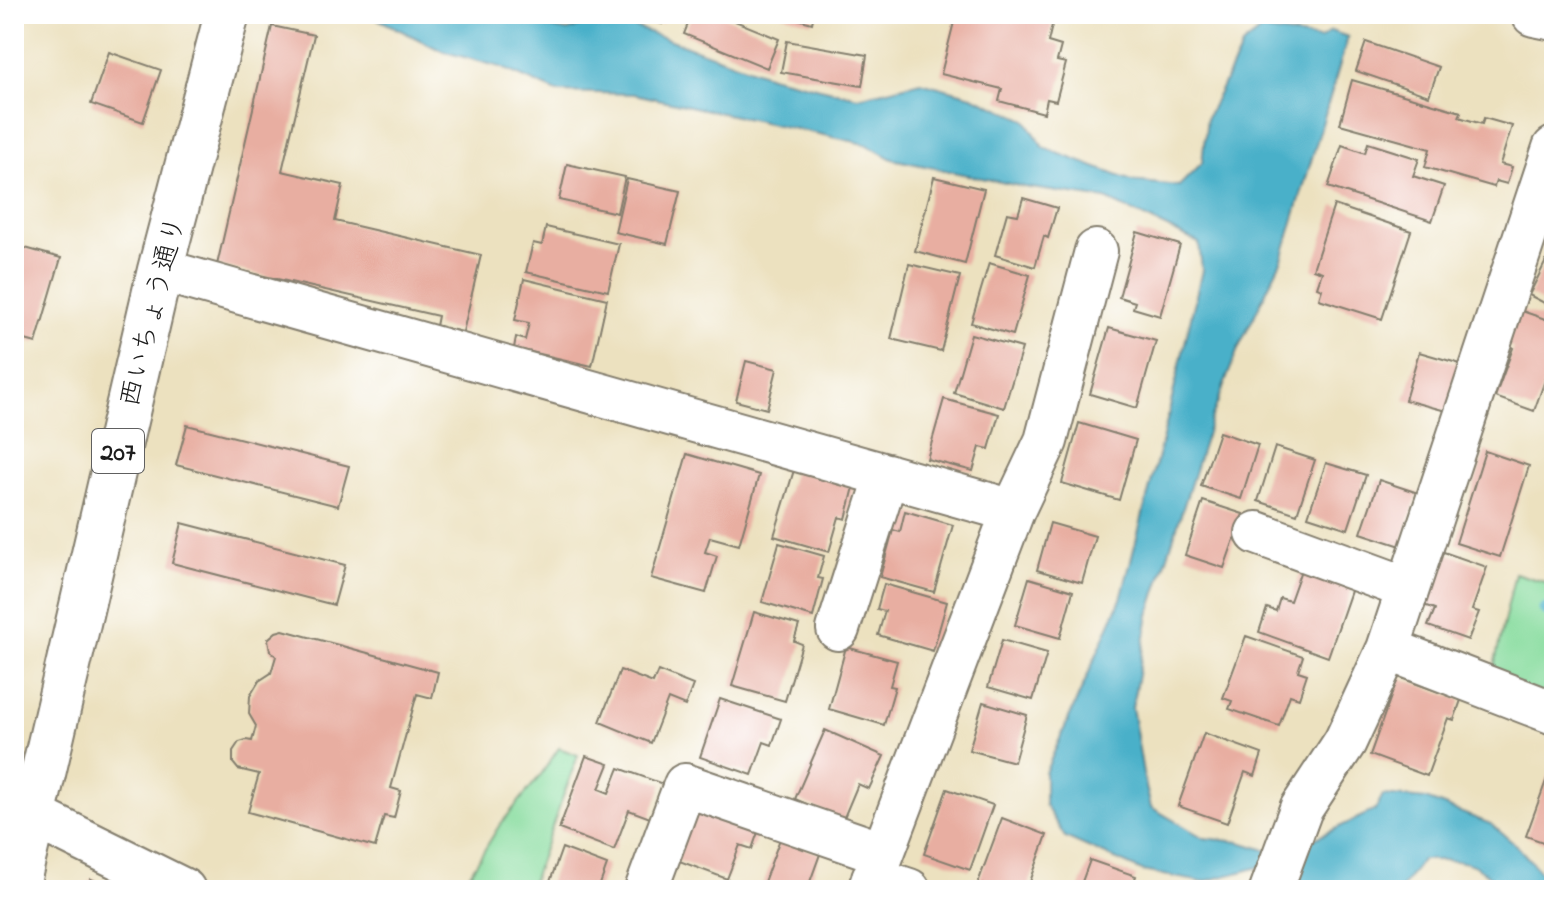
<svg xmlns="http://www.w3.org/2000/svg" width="1568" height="904" viewBox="0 0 1568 904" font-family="'Indie Flower','Klee One',sans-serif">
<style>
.green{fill:#87dc9e;stroke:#527c5d;stroke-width:2}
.water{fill:#4ab0c9;stroke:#336672;stroke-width:2}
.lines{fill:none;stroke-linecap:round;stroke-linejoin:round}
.stream{stroke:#4ab0c9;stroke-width:11}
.building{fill:#e8aea1}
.street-casing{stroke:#847e6e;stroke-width:46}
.highway-casing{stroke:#847e6e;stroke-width:48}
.street{stroke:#fff;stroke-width:42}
.highway{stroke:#fff;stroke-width:44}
.labels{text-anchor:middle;stroke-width:6;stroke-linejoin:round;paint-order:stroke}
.shield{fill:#fff;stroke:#606060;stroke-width:2}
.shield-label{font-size:26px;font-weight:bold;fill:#1c1c1c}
.street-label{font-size:28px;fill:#1c1c1c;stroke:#fff}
</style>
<rect width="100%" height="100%" fill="#fff"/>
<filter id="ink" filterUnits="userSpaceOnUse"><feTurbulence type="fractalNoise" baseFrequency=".0125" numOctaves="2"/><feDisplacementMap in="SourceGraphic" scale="16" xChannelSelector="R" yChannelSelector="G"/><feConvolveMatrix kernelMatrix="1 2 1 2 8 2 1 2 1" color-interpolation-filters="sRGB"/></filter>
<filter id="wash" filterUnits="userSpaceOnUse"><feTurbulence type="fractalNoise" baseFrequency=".006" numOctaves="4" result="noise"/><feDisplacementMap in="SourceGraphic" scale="32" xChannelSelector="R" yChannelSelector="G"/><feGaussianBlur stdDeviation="1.8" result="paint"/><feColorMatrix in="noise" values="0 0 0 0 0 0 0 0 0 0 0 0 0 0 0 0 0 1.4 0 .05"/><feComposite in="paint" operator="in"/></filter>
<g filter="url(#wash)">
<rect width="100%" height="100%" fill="#ece1bf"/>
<path class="green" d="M1515 573 1554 585 1550 605 1554 609V686L1548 703 1491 680Z
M559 748 578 755 529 890H460L499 826 540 776Z"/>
<path class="water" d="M368 14H487L568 31 604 16 770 76 858 97 921 82 972 96 1026 120 1044 148 1132 181 1179 186 1202 163 1207 117 1243 45 1261 30 1320 39 1331 31 1348 37 1282 259 1238 349 1211 420 1149 615 1132 707 1144 779 1151 807 1204 838 1240 842 1269 851 1308 842 1375 810 1383 795 1426 799 1491 824 1518 847 1543 875 1554 880V890H1504C1475 858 1462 860 1422 860L1400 890H1294L1263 866 1202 882 1142 871 1065 837 1045 805V773L1121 599 1164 433 1202 270 1199 243 1106 199 1024 187 892 159 865 144 634 94 557 92 500 67 442 51Z"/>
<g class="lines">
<path class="stream" d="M1544 609 1554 617"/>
</g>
<g id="blocks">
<path class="building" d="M627 14H665L662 24Z
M692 14H718L779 39 767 68 684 34Z
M780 14H814L812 23Z
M956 14H1024L1053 21 1048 42 1061 46 1057 61 1066 63 1056 101 1047 99 1044 113 999 101 1002 89 941 74Z
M272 26 314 35 282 171 343 185 335 221 481 255 463 332 436 326 438 316 217 265Z
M787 41 867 55 862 86 781 72Z
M1366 42 1439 67 1429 96 1356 71Z
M109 52 161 70 143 122 91 104Z
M1352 80 1461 112 1459 117 1482 124 1484 118 1512 126 1500 164 1512 167 1507 184 1496 181 1494 187 1425 167 1430 149 1340 124Z
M1368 143 1419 159 1413 176 1444 186 1432 221 1328 187 1342 145 1365 153Z
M567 164 625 177 617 213 559 200Z
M934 177 984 189 965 264 915 251Z
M627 179 680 191 667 244 615 232Z
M1023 198 1057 208 1048 238 1044 236 1035 267 995 255 1007 213 1018 215Z
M1334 205 1411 231 1382 319 1319 299 1322 289 1317 287 1322 272 1313 269Z
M546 227 619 244 608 291 526 272 533 243 542 245Z
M1137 232 1180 245 1160 316 1133 308 1135 302 1119 297Z
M1554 245V308L1529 295Z
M18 246 61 258 36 343 14 337V259Z
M989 263 1030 275 1013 335 971 323Z
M909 264 960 276 941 351 891 339Z
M524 279 607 299 592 366 514 348 516 337 525 340 529 323 515 320Z
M1519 310 1554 322V355L1534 411 1495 397 1513 348 1506 345Z
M1109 328 1156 341 1137 408 1090 394Z
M971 334 1022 348 1004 408 954 393Z
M1419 352 1464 365 1450 412 1405 400Z
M746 361 777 369 767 409 736 401Z
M944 399 999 414 989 449 980 447 973 471 927 459Z
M1079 423 1136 440 1119 500 1062 483Z
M187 425 349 466 338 506 176 465Z
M1219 432 1258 445 1241 499 1201 486Z
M1275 447 1315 460 1297 514 1258 501Z
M1485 451 1529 466 1500 557 1456 543Z
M687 454 759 475 739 545 710 537 705 552 717 556 706 593 651 578Z
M1326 463 1366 475 1348 529 1308 516Z
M794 470 854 487 846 519 839 517 829 552 774 536Z
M1379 480 1418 493 1401 546 1361 533Z
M1203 501 1243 514 1224 568 1185 555Z
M905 511 953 525 934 592 880 577 893 530 900 532Z
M182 523 345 565 334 605 172 563Z
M1050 523 1095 536 1082 583 1037 570Z
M779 543 824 556 818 578 823 579 813 617 762 602Z
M1435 549 1487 567 1472 610 1479 612 1468 640 1428 626 1435 609 1421 604Z
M1301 570 1352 588 1328 657 1259 632 1267 608 1276 611 1280 598 1290 601Z
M1029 578 1073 591 1060 638 1015 625Z
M884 584 947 602 933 651 878 635 885 611 877 609Z
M754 612 799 625 794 641 802 644 785 701 732 686Z
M283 630 438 672 432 698 417 694 391 788 401 791 394 818 384 816 375 847 248 812 259 774 238 769 233 763V751L239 742 246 740 252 741 256 726 249 714 250 696 259 681 271 673 276 656 270 651 268 639 276 632Z
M1246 636 1303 656 1298 671 1307 674 1299 698 1290 695 1279 726 1229 709 1232 701 1223 698Z
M1002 640 1047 653 1033 700 988 687Z
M846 647 897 661 890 686 895 687 884 725 829 709Z
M620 670 653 683 658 671 693 685 685 706 668 699 651 743 600 722Z
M1398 677 1461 700 1454 720 1448 718 1427 776 1370 755Z
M720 699 781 719 772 745 764 742 752 775 700 757Z
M983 702 1027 715 1014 762 969 750Z
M825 730 884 756 869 789 858 784 843 820 795 799Z
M1204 733 1262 754 1255 776 1245 772 1227 823 1178 806Z
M586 756 609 764 599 789 609 793 619 768 663 784 650 818 629 810 614 850 559 829Z
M1554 759V846L1526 836Z
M947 789 993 805 970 870 924 854Z
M693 809 758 832 752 849 740 845 727 879 674 859Z
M1002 818 1047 835 1027 890H996L978 883Z
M780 839 820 854 807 890H761Z
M562 848 607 865 598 890H547Z
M1090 860 1136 876 1131 890H1079Z
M91 879 116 890H86Z"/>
</g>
</g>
<g filter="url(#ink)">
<use href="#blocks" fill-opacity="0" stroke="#847e6e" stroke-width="2"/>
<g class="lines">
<g class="street-casing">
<path id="street" d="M160 270 1013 511 869 890
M1013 511 1046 441 1096 251
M1257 533 1407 588
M838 629 887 475
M1388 649 1554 713
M14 803 34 816 184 890
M873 878 909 890
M646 890 685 785 882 853
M1271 890 1301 809 1345 742 1388 649 1554 148"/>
</g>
<g class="highway-casing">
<path id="highway" d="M1534 14 1554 18
M16 890 160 270 227 14"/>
</g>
<use href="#street" class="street"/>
<use href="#highway" class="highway"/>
</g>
</g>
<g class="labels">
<rect class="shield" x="92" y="429" width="52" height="44" rx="6"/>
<g class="shield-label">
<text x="118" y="460">207</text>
</g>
<g class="street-label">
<text transform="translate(151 311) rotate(-76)" y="10">西いちょう通り</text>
</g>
</g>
<rect width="1568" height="904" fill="none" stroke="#fff" stroke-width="48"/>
</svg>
